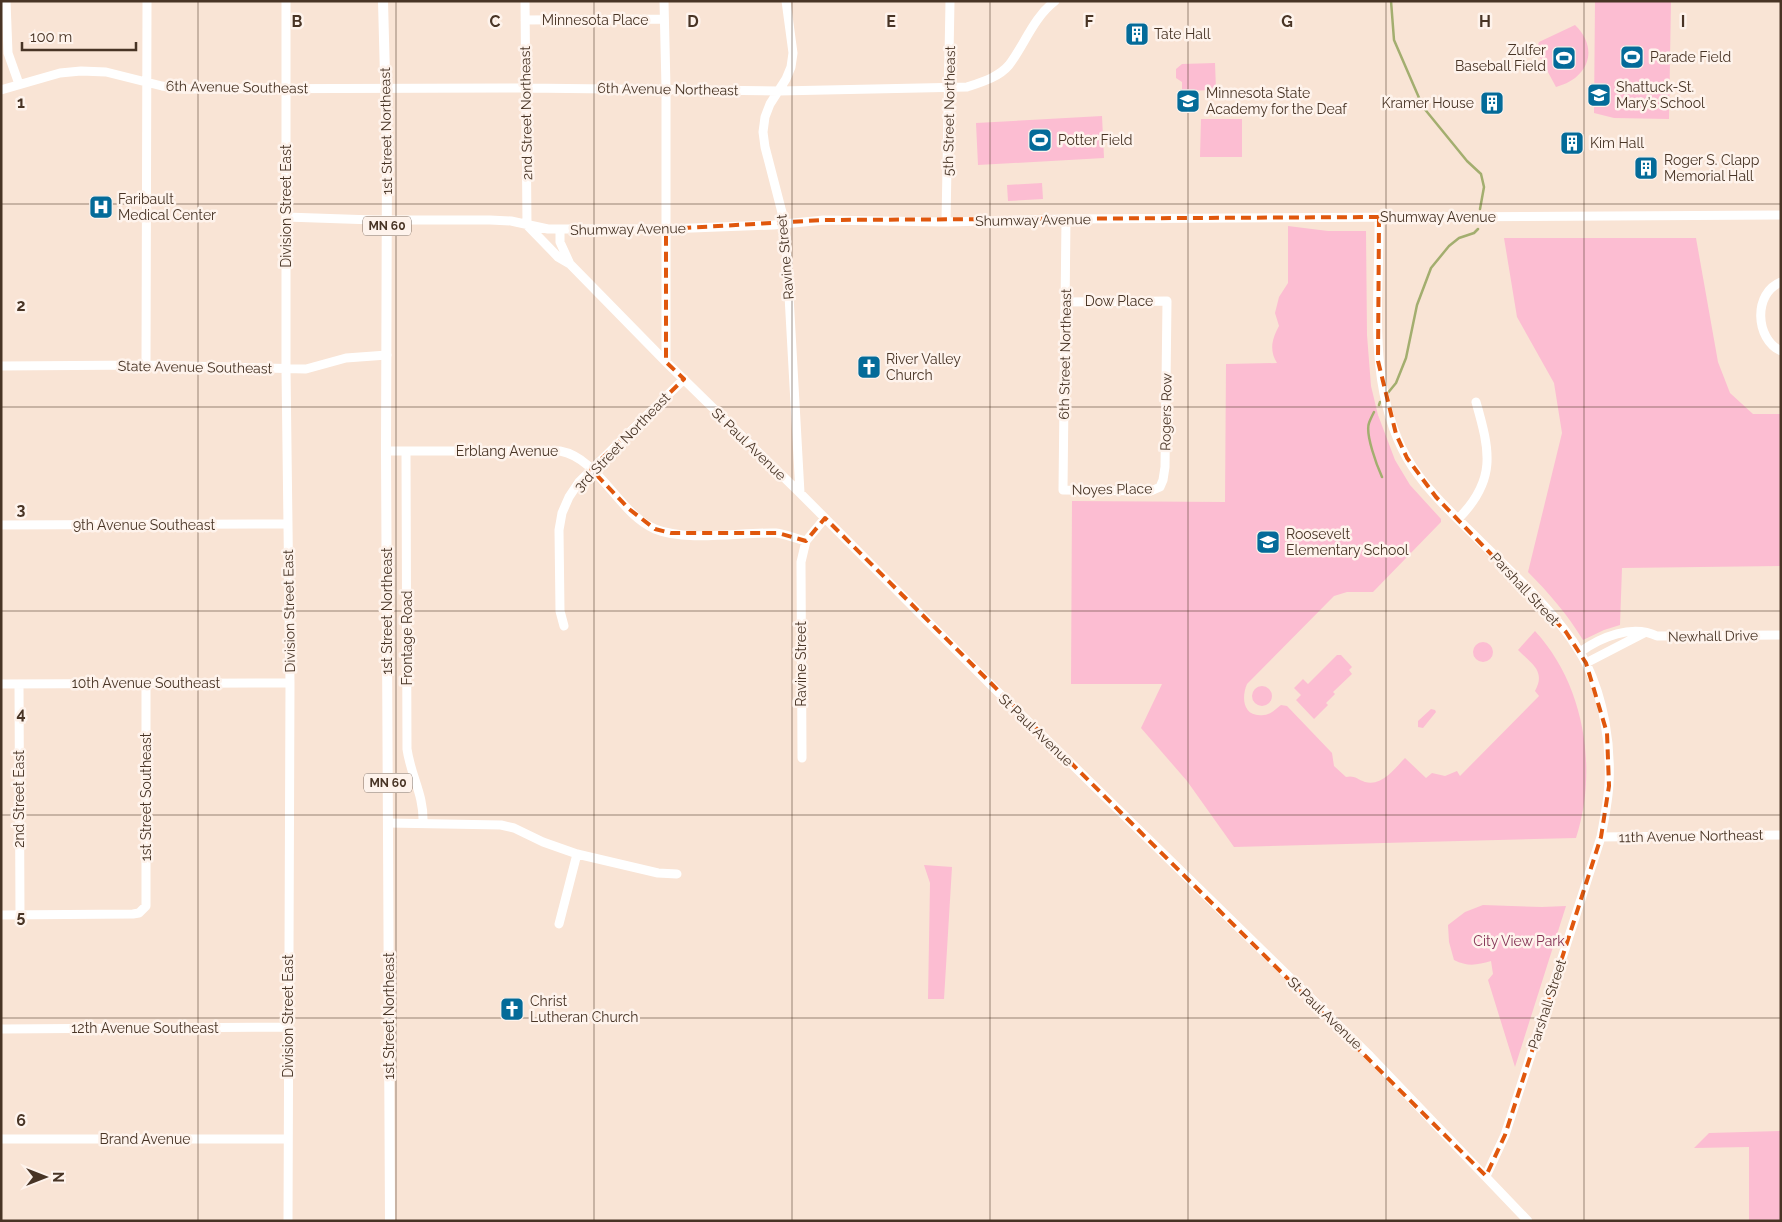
<svg xmlns="http://www.w3.org/2000/svg" width="1782" height="1222" viewBox="0 0 1782 1222" font-family="Raleway,sans-serif">
<style>
.green{fill:#fcbdd2}
.lines{fill:none;stroke-linecap:round;stroke-linejoin:round}
.stream{stroke:#a3ae6f;stroke-width:2.5}
.minor{stroke:#fff;stroke-width:9}
.major{stroke:#fff;stroke-width:10}
.marked{fill:none;stroke:#e0570d;stroke-width:4;stroke-dasharray:10 6;stroke-linejoin:round}
.grid{fill:none;stroke:#483425;stroke-width:1;stroke-opacity:0.55}
.labels{text-anchor:middle;stroke-width:5;stroke-linejoin:round;paint-order:stroke}
.shield{fill:#fef3ec;stroke:#7f6d61;stroke-width:1}
.shield-label{font-size:12px;font-weight:bold;fill:#483425}
.street-label{font-size:14px;fill:#483425;stroke:#fef3ec}
.poi-label{font-size:14px;fill:#483425;stroke:#fef3ec;text-anchor:start}
.park-label{font-size:14px;fill:#843355;stroke:#fef3ec}
.grid-label{font-size:16px;text-anchor:middle;font-weight:bold;fill:#483425;stroke:#fef3ec;stroke-width:5;stroke-linejoin:round;paint-order:stroke}
</style>
<rect width="100%" height="100%" fill="#f9e4d5"/>
<path class="green" d="M1595 1H1671L1669 119 1614 118 1594 113Z
M1575 25C1600 49 1588 79 1556 87L1536 50 1539 42Z
M1215 63 1216 90 1182 91V82L1176 78V69L1182 64Z
M1102 116 1104 158 978 165 976 123Z
M1201 119H1242V157H1200Z
M1042 183 1043 199 1008 201 1007 185Z
M1288 226 1328 231H1366L1367 335 1371 386 1378 415 1395 460 1410 485 1441 519V522L1373 592H1347L1334 596 1247 684C1241 698 1243 718 1264 715 1270 715 1276 709 1281 705L1287 706 1332 753 1334 766 1346 777C1354 775 1357 779 1365 782 1382 787 1395 768 1405 758L1426 778 1432 773 1445 776 1457 771 1460 776 1539 696 1535 691C1546 671 1532 664 1518 650L1535 631C1585 685 1598 770 1576 838L1234 847 1187 781 1141 728 1162 684H1071L1072 501 1225 502 1226 364 1277 363C1269 350 1272 339 1279 326L1275 313 1279 297 1288 283Z
M1504 238H1696L1718 362 1730 393 1753 414H1781V566L1622 568 1620 625 1604 630 1583 640C1567 614 1549 593 1528 572L1562 433 1554 383 1517 317Z
M1473 652a10 10 0 1 1 20 0a10 10 0 1 1-20 0Z
M1337 655H1341L1352 667 1349 670 1352 674 1333 692 1335 694 1326 703 1328 705 1314 719 1296 700 1301 695 1294 688 1303 679 1308 684Z
M1252 696a10 10 0 1 1 20 0a10 10 0 1 1-20 0Z
M1431 709 1435 710 1436 712 1423 728 1418 727V721Z
M924 865 952 867 944 999H928L930 883Z
M1483 905 1542 907 1566 906 1515 1067 1488 980 1493 974 1491 961C1477 965 1468 967 1454 960L1449 942 1448 925 1465 912Z
M1781 1131V1221H1749V1147L1694 1148 1709 1133Z"/>
<g class="lines">
<path class="stream" d="M1391 1 1394 40 1423 107 1467 161 1481 174 1484 187 1480 209
M1387 394 1396 383 1406 358 1417 305 1431 268 1449 246 1459 238 1474 233 1478 229
M1379 405 1380 402
M1374 412C1372 416 1370 420 1369 423 1365 434 1377 466 1382 477"/>
<path class="minor" d="M6 1 8 53 19 84
M286 1V369L290 683 288 1221
M525 1 527 225 558 257 570 264
M664 1 666 88V362
M786 1 793 53 791 67 786 79 770 104 765 117 763 132 765 147 785 224 800 493
M525 20 664 19
M1 90 60 73 81 71 106 72 162 86 184 89 524 88 779 91 967 87C982 82 999 77 1009 65 1025 44 1033 18 1055 1
M286 217 374 220H490L511 221 548 229H666L773 225 824 220 946 222 1066 219 1781 215
M1379 217C1380 298 1366 385 1407 458 1425 489 1452 513 1477 538 1510 571 1545 602 1572 640 1577 648 1582 655 1586 663 1604 700 1611 744 1609 784 1608 802 1604 820 1601 837L1505 1135 1486 1176
M946 222 950 1
M560 229V242L570 264 666 362 800 493 993 687 1370 1056 1528 1221
M1781 282C1753 293 1755 339 1781 351
M1065 302 1167 301 1165 467 1163 480 1160 487 1151 491 1063 490 1066 219
M146 365 147 1
M1 366 146 365 306 369 346 358 387 355
M386 451H560C599 458 618 513 655 529 686 542 742 532 776 533 786 534 796 539 806 541
M406 451 407 749C411 777 424 794 423 823
M1458 519C1497 480 1490 451 1476 402
M1 525 287 524
M564 626 560 611 559 530 562 513 569 497 579 482 684 379
M1580 652C1601 637 1632 624 1657 636L1781 635
M1586 663 1644 633
M1 684 290 683
M19 684 20 915
M802 758 801 562 806 541 825 518
M388 823 501 825 514 828 543 842 577 854 658 873 677 874
M1601 837 1781 835
M1 915 133 914 139 913 146 906V683
M559 924 577 854
M1 1029 288 1027
M1 1139H288"/>
<path class="major" d="M383 1 387 153 386 451 390 1221"/>
</g>
<path class="marked" d="M1379 217 1378 361 1396 434 1407 458 1436 497 1566 632 1586 663 1607 733 1609 786 1601 837 1505 1135 1486 1176 825 518 806 541 778 533H671L655 529 629 509 591 469 684 379 666 362V229L824 220Z"/>
<path class="grid" d="M198 1V1221M396 1V1221M594 1V1221M792 1V1221M990 1V1221M1188 1V1221M1386 1V1221M1584 1V1221M1 204H1781M1 407H1781M1 611H1781M1 815H1781M1 1018H1781"/>
<defs>
<g id="building-square" transform="scale(1.25)"><rect x="-9" y="-9" width="18" height="18" rx="4" fill="#046b99" stroke="#fef3ec"/><path d="M-4-6H4V6H1V3H-1V6H-4ZM-2.5-4.3h1.7v1.8h-1.7ZM.8-4.3h1.7v1.8H.8ZM-2.5-1h1.7V.8h-1.7ZM.8-1h1.7V.8H.8Z" fill="#fff"/></g>
<g id="stadium-square" transform="scale(1.25)"><rect x="-9" y="-9" width="18" height="18" rx="4" fill="#046b99" stroke="#fef3ec"/><path d="M0-5a6.5 5 0 1 0 0 10a6.5 5 0 1 0 0-10ZM-3.5-1.8h7v3.6h-7Z" fill="#fff"/></g>
<g id="school-square" transform="scale(1.25)"><rect x="-9" y="-9" width="18" height="18" rx="4" fill="#046b99" stroke="#fef3ec"/><path d="M0-5L7-2L0 1L-7-2ZM-4 1L0 2.5L4 1V4Q0 6-4 4Z" fill="#fff"/></g>
<g id="hospital-square" transform="scale(1.25)"><rect x="-9" y="-9" width="18" height="18" rx="4" fill="#046b99" stroke="#fef3ec"/><path d="M-5-5h3v3.5h4V-5h3V5h-3V1.5h-4V5h-3Z" fill="#fff"/></g>
<g id="church-square" transform="scale(1.25)"><rect x="-9" y="-9" width="18" height="18" rx="4" fill="#046b99" stroke="#fef3ec"/><path d="M-1.2-6h2.4v3.5h3.3v2.4h-3.3V6h-2.4V-.1h-3.3v-2.4h3.3Z" fill="#fff"/></g>
</defs>
<g fill-rule="evenodd">
<use href="#building-square" x="1137" y="34"/>
<use href="#stadium-square" x="1632" y="57"/>
<use href="#stadium-square" x="1564" y="58"/>
<use href="#school-square" x="1599" y="95"/>
<use href="#school-square" x="1188" y="101"/>
<use href="#building-square" x="1492" y="103"/>
<use href="#stadium-square" x="1040" y="140"/>
<use href="#building-square" x="1572" y="143"/>
<use href="#building-square" x="1646" y="168"/>
<use href="#hospital-square" x="101" y="207"/>
<use href="#church-square" x="869" y="367"/>
<use href="#school-square" x="1268" y="542"/>
<use href="#church-square" x="512" y="1009"/>
</g>
<g class="labels">
<g class="shield">
<rect x="363" y="216.5" width="48" height="19" rx="4"/>
<rect x="364" y="773.5" width="48" height="19" rx="4"/>
</g>
<g class="shield-label">
<text x="387" y="230">MN 60</text>
<text x="388" y="787">MN 60</text>
</g>
<g class="street-label">
<text x="595" y="25">Minnesota Place</text>
<text transform="translate(237 87) rotate(1)" y="5">6th Avenue Southeast</text>
<text transform="translate(668 89) rotate(1)" y="5">6th Avenue Northeast</text>
<text transform="translate(949 111) rotate(-89)" y="5">5th Street Northeast</text>
<text transform="translate(526 113) rotate(-91)" y="5">2nd Street Northeast</text>
<text transform="translate(386 131) rotate(-91)" y="5">1st Street Northeast</text>
<text transform="translate(286 206) rotate(-90)" y="5">Division Street East</text>
<text x="1438" y="222">Shumway Avenue</text>
<text transform="translate(1033 220) rotate(-1)" y="5">Shumway Avenue</text>
<text transform="translate(628 229) rotate(-1)" y="5">Shumway Avenue</text>
<text transform="translate(785 257) rotate(-95)" y="5">Ravine Street</text>
<text x="1119" y="306">Dow Place</text>
<text transform="translate(1065 354) rotate(-89)" y="5">6th Street Northeast</text>
<text transform="translate(195 367) rotate(1)" y="5">State Avenue Southeast</text>
<text transform="translate(1166 412) rotate(-89)" y="5">Rogers Row</text>
<text transform="translate(622 442) rotate(-46)" y="5">3rd Street Northeast</text>
<text transform="translate(749 444) rotate(44)" y="5">St Paul Avenue</text>
<text x="507" y="456">Erblang Avenue</text>
<text transform="translate(1112 489) rotate(-1)" y="5">Noyes Place</text>
<text x="144" y="530">9th Avenue Southeast</text>
<text transform="translate(1525 589) rotate(47)" y="5">Parshall Street</text>
<text transform="translate(289 611) rotate(-91)" y="5">Division Street East</text>
<text transform="translate(387 611) rotate(-90)" y="5">1st Street Northeast</text>
<text transform="translate(1713 636) rotate(-1)" y="5">Newhall Drive</text>
<text transform="translate(407 638) rotate(-90)" y="5">Frontage Road</text>
<text transform="translate(801 664) rotate(-90)" y="5">Ravine Street</text>
<text x="146" y="688">10th Avenue Southeast</text>
<text transform="translate(1036 730) rotate(44)" y="5">St Paul Avenue</text>
<text transform="translate(146 797) rotate(-90)" y="5">1st Street Southeast</text>
<text transform="translate(19 799) rotate(-90)" y="5">2nd Street East</text>
<text transform="translate(1691 836) rotate(-1)" y="5">11th Avenue Northeast</text>
<text transform="translate(1547 1004) rotate(-72)" y="5">Parshall Street</text>
<text transform="translate(1325 1013) rotate(44)" y="5">St Paul Avenue</text>
<text transform="translate(288 1016) rotate(-90)" y="5">Division Street East</text>
<text transform="translate(389 1016) rotate(-90)" y="5">1st Street Northeast</text>
<text x="145" y="1033">12th Avenue Southeast</text>
<text x="145" y="1144">Brand Avenue</text>
</g>
<g class="poi-label">
<text x="1154" y="39">Tate Hall</text>
<text x="1546" y="55" text-anchor="end">Zulfer<tspan x="1546" dy="16">Baseball Field</tspan></text>
<text x="1650" y="62">Parade Field</text>
<text x="1616" y="92">Shattuck-St.<tspan x="1616" dy="16">Mary’s School</tspan></text>
<text x="1206" y="98">Minnesota State<tspan x="1206" dy="16">Academy for the Deaf</tspan></text>
<text x="1474" y="108" text-anchor="end">Kramer House</text>
<text x="1058" y="145">Potter Field</text>
<text x="1590" y="148">Kim Hall</text>
<text x="1664" y="165">Roger S. Clapp<tspan x="1664" dy="16">Memorial Hall</tspan></text>
<text x="118" y="204">Faribault<tspan x="118" dy="16">Medical Center</tspan></text>
<text x="886" y="364">River Valley<tspan x="886" dy="16">Church</tspan></text>
<text x="1286" y="539">Roosevelt<tspan x="1286" dy="16">Elementary School</tspan></text>
<text x="530" y="1006">Christ<tspan x="530" dy="16">Lutheran Church</tspan></text>
</g>
<g class="park-label">
<text x="1519" y="946">City View Park</text>
</g>
</g>
<g class="grid-label">
<text x="297" y="27">B</text>
<text x="495" y="27">C</text>
<text x="693" y="27">D</text>
<text x="891" y="27">E</text>
<text x="1089" y="27">F</text>
<text x="1287" y="27">G</text>
<text x="1485" y="27">H</text>
<text x="1683" y="27">I</text>
<text x="21" y="108">1</text>
<text x="21" y="311">2</text>
<text x="21" y="515">3</text>
<text x="21" y="719">4</text>
<text x="21" y="922">5</text>
<text x="21" y="1126">6</text>
</g>
<rect width="1782" height="1222" fill="none" stroke="#483425" stroke-width="5"/>
<g transform="translate(45 1177) rotate(90)" stroke="#fef3ec" stroke-width="4" paint-order="stroke">
<path d="M0-4L9 19L0 12L-9 19Z" fill="#483425"/>
<text y="-8" font-size="14" font-weight="bold" text-anchor="middle" fill="#483425">N</text>
</g>
<path d="M22 42v8h114v-8" fill="none" stroke="#483425" stroke-width="2.5"/>
<text x="30" y="42" font-size="15" fill="#483425" stroke="#fef3ec" stroke-width="4" paint-order="stroke">100 m</text>
</svg>
